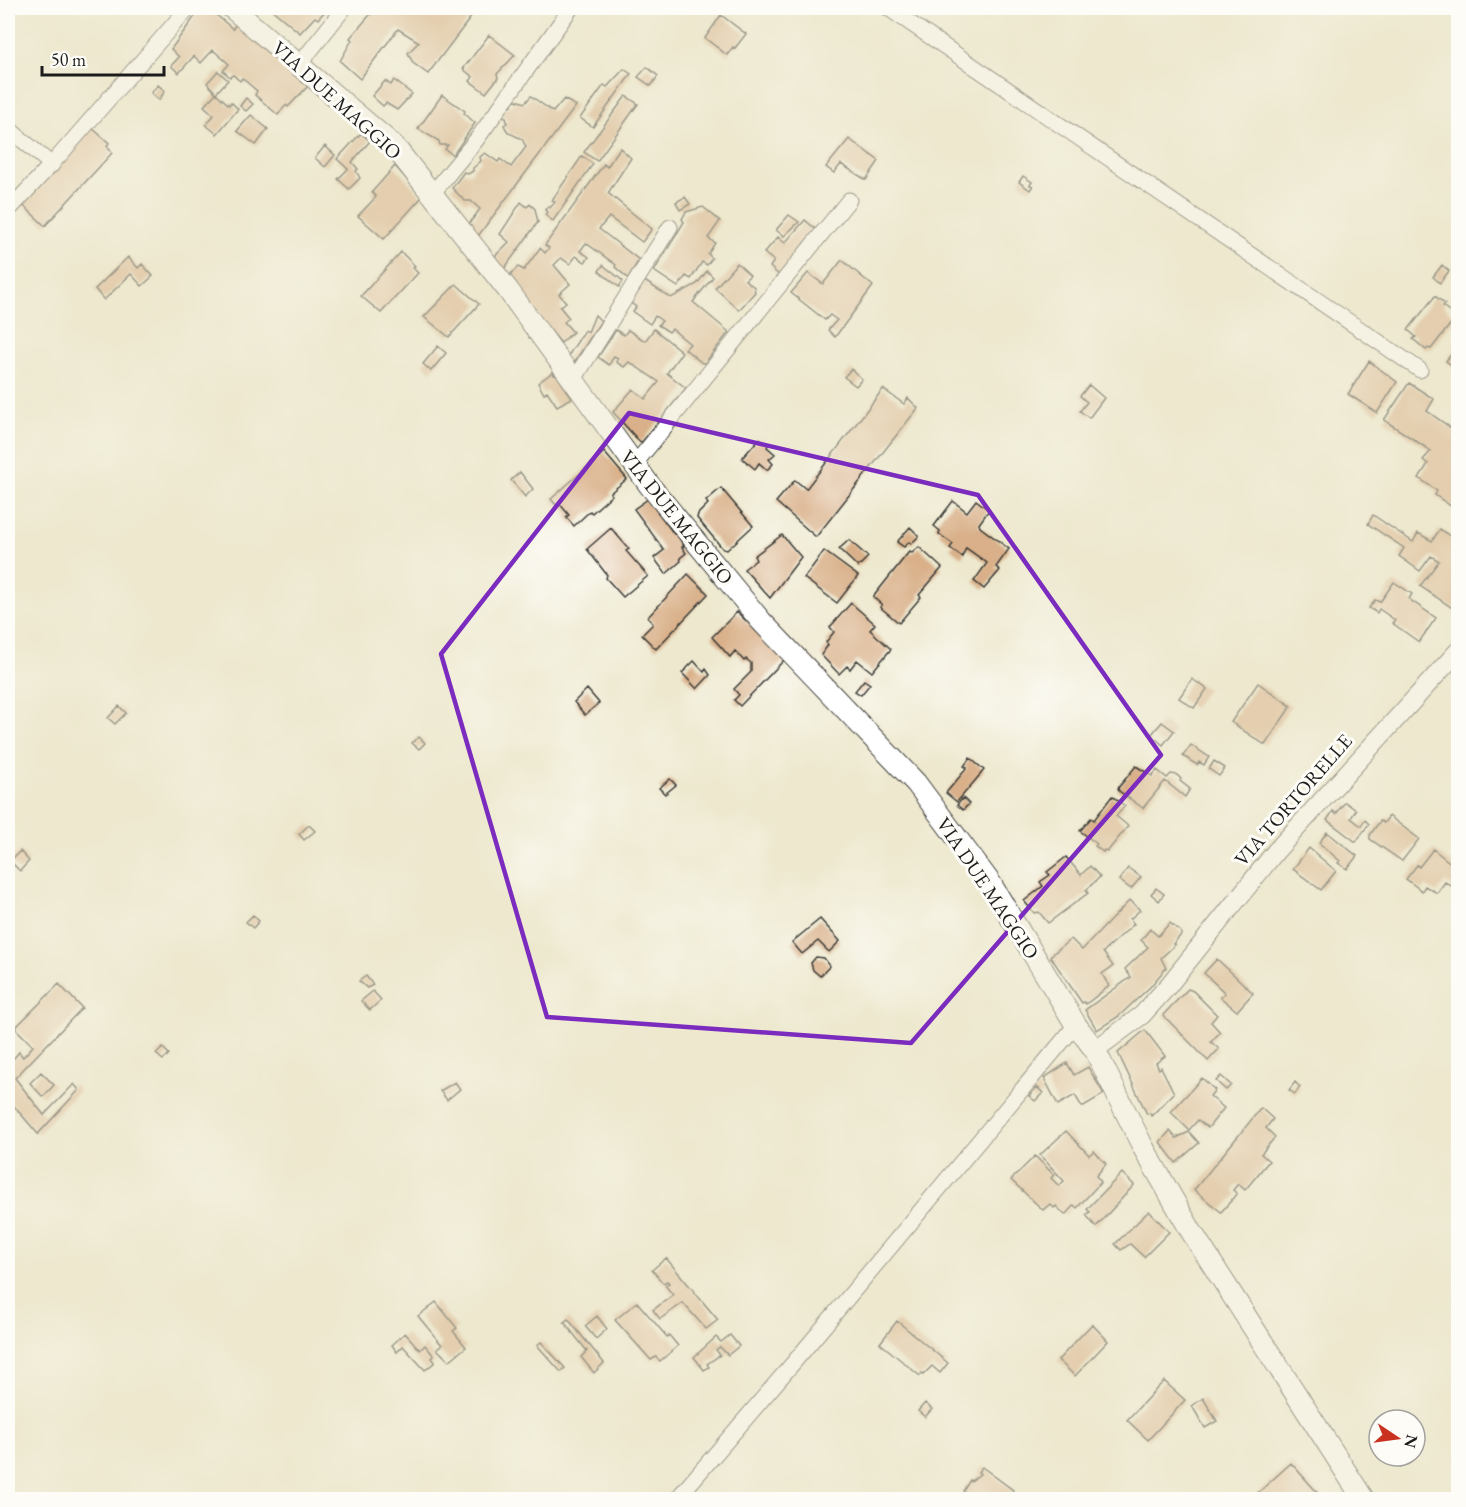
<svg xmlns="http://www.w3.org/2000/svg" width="1466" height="1507" viewBox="0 0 1466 1507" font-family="'EB Garamond',serif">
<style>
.building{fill:#d9b089}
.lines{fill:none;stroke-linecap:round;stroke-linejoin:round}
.minor-casing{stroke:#3b3b37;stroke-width:17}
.tertiary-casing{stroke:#3b3b37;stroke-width:20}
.secondary-casing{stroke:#3b3b37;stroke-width:23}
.minor{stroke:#fff;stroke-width:15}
.tertiary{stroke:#fff;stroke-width:18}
.secondary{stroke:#fff;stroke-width:21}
.marked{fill:none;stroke:#7b2cbf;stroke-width:4.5;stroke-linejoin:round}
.labels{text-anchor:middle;stroke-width:6;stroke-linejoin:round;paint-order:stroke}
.street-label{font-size:20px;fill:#1c1c1c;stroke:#fdfcf7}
</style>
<rect width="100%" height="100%" fill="#fdfcf7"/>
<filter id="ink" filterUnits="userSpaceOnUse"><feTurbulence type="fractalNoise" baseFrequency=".0167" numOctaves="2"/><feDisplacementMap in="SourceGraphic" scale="12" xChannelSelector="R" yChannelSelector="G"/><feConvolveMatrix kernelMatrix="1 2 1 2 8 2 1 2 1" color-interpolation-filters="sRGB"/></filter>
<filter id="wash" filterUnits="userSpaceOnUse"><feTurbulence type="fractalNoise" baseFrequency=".008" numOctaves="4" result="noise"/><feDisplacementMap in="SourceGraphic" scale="24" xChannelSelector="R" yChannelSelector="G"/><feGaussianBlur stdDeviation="1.35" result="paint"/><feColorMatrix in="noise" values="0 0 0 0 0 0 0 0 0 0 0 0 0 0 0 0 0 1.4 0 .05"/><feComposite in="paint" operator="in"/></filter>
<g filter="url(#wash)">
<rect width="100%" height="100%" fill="#ede8ce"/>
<g id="blocks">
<path class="building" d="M201 8H208L233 29 236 23 311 83 288 107 286 105 278 115 255 95 257 91 242 78 240 81 233 75 230 77 223 71 229 64 213 50 201 63 194 56 179 73 171 66 179 57 171 49Z
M270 8H326L327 9 318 19 315 17 300 33Z
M376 8H427L436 14 442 8H460L471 17 428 74 413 63 408 53 419 42 398 29 360 79 340 61 352 40 350 38Z
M721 15 746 34 735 48 733 47 727 55 705 38Z
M489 35 515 55 497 74 498 78 486 93 470 81 473 77 463 69Z
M647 67 658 76 651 86 638 77Z
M624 69 631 74 593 127 580 118 604 85 607 87Z
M218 71 228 80 216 93 207 83Z
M394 80 412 94 397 110 386 103 383 106 372 96 385 81 391 85Z
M158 85 165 91 159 100 151 93Z
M216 93 229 105 231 102 238 109 217 134 206 125 214 115 204 106Z
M442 95 465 111 464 113 475 123 453 155 445 149 448 145H440L439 141 418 129Z
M531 96 553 112 564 99 576 106 478 236 469 224 480 209 471 201H465L452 188 464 172 468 174 473 171V168L481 161 480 157 485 153 498 162 500 159 511 167 526 147 522 139 509 133 506 129 504 125 507 123 506 117H503V112L506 108 512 105 513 99 525 103Z
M626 96 638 104 597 161 584 152Z
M246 98 253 104 246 111 240 106Z
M251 115 268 129 256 145 237 131Z
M91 127 109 143 107 146 112 153 45 226 22 204Z
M361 133 370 141 352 162 358 169 356 171 360 178 349 189 338 179 348 169 337 159Z
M849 139 879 161 866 180 841 164 834 173 826 167Z
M325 146 335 155 325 167 315 158Z
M620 148 631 158 608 193 652 229 642 242 609 217 599 229 639 260 628 278 615 267 616 265 586 243 580 251 589 257 585 262 576 256 570 264 561 258 554 265 570 284 559 294 566 302 560 307 569 318 564 322 573 332 561 343 507 278 518 267 524 270 540 248 545 253 549 248 545 245 604 164 607 167Z
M582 156 593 164 553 221 545 215 547 212 545 210 548 206 550 208 555 202 552 200Z
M395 166 422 197 384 239 358 216 376 197 372 192Z
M1023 176 1032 182 1030 185 1033 186 1030 190 1019 182Z
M685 197 690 204 680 210 676 202Z
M521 202 527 207 530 204 535 209 538 222 504 269 495 256 509 242 500 234Z
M703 207 720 221 708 238 715 243 708 254 712 258 707 265 702 262 691 279 686 276 678 287 654 271 684 222 682 219 686 212Z
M789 215 799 222 784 236 776 230Z
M805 220 819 232 782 278 770 267 774 261 764 253 778 237 785 243Z
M401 252 415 266 413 268 418 273 381 313 361 296Z
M128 257 138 268 142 264 153 276 142 286 131 274 104 300 95 289Z
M842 260 873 286 835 337 828 330 837 320 830 315 825 320 791 293 808 273 823 284Z
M737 263 750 275 745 280 754 287 755 292 739 310 715 288Z
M603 265 623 281 619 287 599 271Z
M1442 265 1449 271 1440 283 1433 277Z
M707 271 713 277 693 302 729 332 705 363H702L685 349 690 344 672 329 669 332 658 325 662 321 655 316 650 324 633 312 636 307 627 300 643 280 671 298 697 284Z
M456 284 479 304 449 337 424 317Z
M1435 296 1445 304 1443 306 1456 317 1431 349 1428 348 1426 350 1413 339 1416 337 1408 330Z
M595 315 601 321 572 366 566 359 585 330 588 332Z
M654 329 682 352 667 373 686 388 642 442 639 441 613 412 633 389 645 399 659 382 629 362 624 367 616 362 618 358 614 356 609 365 598 357 616 330 624 335 628 330 645 341Z
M1458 345V370L1446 361Z
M438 346 446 353 431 371 423 364Z
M1369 361 1397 382 1377 413 1348 394Z
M851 369 862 379 856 386 844 377Z
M553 372 554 375 556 374 572 398 557 406 547 391 544 394 538 383Z
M1409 383 1434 399 1427 411 1458 433V511L1435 495 1437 491 1419 478 1428 464 1423 460 1431 451 1384 420Z
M1089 385 1104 398 1089 418 1080 411 1087 402 1080 396Z
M883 389 904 404 908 398 918 408 816 537 776 502 795 480 806 489Z
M760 438 768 445 767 447 775 454 769 459 773 464 767 470 759 463 755 469 742 458Z
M604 452 627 479 610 493 612 495 592 513 590 511 574 526 566 517 569 515 559 503 556 505 551 499Z
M520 472 533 489 525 497 511 480Z
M721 488 753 526 727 550 723 549 697 518 698 514 708 504 706 501Z
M648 499 674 534 676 533 684 546 682 547 686 553 680 558 681 561 666 574 654 558 664 550 634 509Z
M976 500 989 510 979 524 980 527 1009 549 996 567 1000 570 984 589 974 581 987 563 966 548 962 557 950 548 953 544 939 534 940 531 934 526 953 501 967 512Z
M1373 515 1413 542 1418 533 1432 541 1440 529 1458 542 1454 552 1458 556 1457 611 1420 586 1439 561 1431 556 1420 571 1399 556 1404 548 1368 524Z
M910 527 919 536 911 544 909 542 904 547 897 542Z
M611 528 629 549 626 551 648 576 623 597 606 578 607 575 587 549Z
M782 535 801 557 770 598 744 569 756 560 754 556Z
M849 540 868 557 858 567 839 549Z
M919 547 942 568 919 595 921 597 899 623 880 607 882 605 873 597 909 552 912 553Z
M824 551 858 576 837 603 804 578Z
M688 574 708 594 656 649 642 635 653 624 648 617Z
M1394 582 1412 594 1409 599 1436 618 1419 642 1392 623 1395 620 1379 609 1377 613 1369 608 1375 600 1380 602Z
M851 603 875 624 870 630 891 649 872 672 857 660 850 669 847 666 839 674 821 655 828 645 826 642 834 632 830 627Z
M737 612 785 659 740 706 734 700 739 695 734 689 751 672V663L746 659 744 661 735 651 730 657 712 637Z
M694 661 704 672 706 669 710 675 697 689 682 673Z
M1192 679 1207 689 1194 708 1179 698Z
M864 680 870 684 861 695 855 691Z
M1258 683 1291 706 1265 745 1231 722Z
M587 689 599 703 585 715 574 702Z
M119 706 126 713 115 724 108 718Z
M1162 722 1174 731 1163 745 1151 735Z
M419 737 425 743 419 749 412 743Z
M1191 745 1209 757 1204 765 1199 762 1197 765 1183 756Z
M970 758 984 770 957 802 946 793 967 768 964 766Z
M1214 761 1225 768 1219 776 1209 769Z
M1136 766 1152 776 1157 770 1167 778 1171 774 1177 775 1181 779 1180 781 1190 789 1185 797 1165 781 1143 808 1119 791 1118 788Z
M670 779 676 785 665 794 659 788Z
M1112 796 1125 806 1116 816 1128 826 1107 852 1104 850 1103 852 1095 846 1097 844 1080 831 1091 818 1094 820Z
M963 798 969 804 963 810 957 805Z
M1345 802 1356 810 1351 818 1361 826 1365 820 1369 824 1356 842 1327 820 1333 811 1336 814Z
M1389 816 1419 839 1402 861 1370 839V835L1380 821 1384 823Z
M309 825 315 831 304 840 299 834Z
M1327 832 1357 856 1347 869 1338 863 1340 861 1319 843Z
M1309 848 1336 871 1321 890 1293 869Z
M1433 849 1458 869V890L1445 882 1437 893 1425 886 1422 891 1406 879 1417 865 1419 867Z
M20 851 29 861 20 871 10 861Z
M1066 857 1081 875 1090 866 1100 877 1086 890 1088 893 1048 923 1039 912 1034 913 1024 901 1043 886 1040 882 1050 875 1047 872Z
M1128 868 1141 877 1131 889 1119 880Z
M1156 888 1164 894 1159 901 1151 894Z
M1130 900 1140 910 1130 919 1134 924 1103 952 1113 966 1102 974 1109 986 1086 1004 1084 1002 1082 1003 1050 956 1071 939 1082 950Z
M253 915 259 921 253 928 246 922Z
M820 919 840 941 829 952 818 941 802 954 792 942Z
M1170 923 1181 932V935L1173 944 1175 945 1161 958 1166 968 1150 987 1119 1016 1097 1030 1085 1010 1131 977 1125 969 1148 947 1141 940 1150 929 1158 936Z
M816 957 824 958 830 966 820 976 813 970 811 963Z
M1217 959 1253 993 1237 1011 1220 997 1225 993 1204 973Z
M366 976 373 985 367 988 359 981Z
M59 984 82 1008 15 1078 44 1115 74 1084 79 1090 38 1134 8 1099V1065L19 1052 23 1057 33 1046 15 1028Z
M1188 989 1193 991 1217 1015 1211 1022 1220 1032 1211 1042 1219 1049 1208 1061 1163 1015Z
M373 991 381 1000 370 1010 361 1001Z
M1145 1030 1165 1056 1156 1063 1159 1069 1161 1067 1174 1093 1151 1116 1150 1113 1147 1114 1118 1053Z
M163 1048 169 1054 163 1060 156 1054Z
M1067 1063 1074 1075 1088 1067 1104 1094 1082 1107 1075 1095 1058 1105 1044 1078Z
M41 1072 54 1085 43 1097 30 1083Z
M1221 1076 1231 1085 1226 1090 1216 1081Z
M1202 1078 1215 1090 1210 1096 1224 1108 1208 1128 1198 1120 1189 1130 1171 1112Z
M455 1082 460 1089 447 1100 440 1091Z
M1295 1082 1300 1087 1295 1094 1289 1090Z
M1037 1087 1043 1093 1035 1101 1029 1096Z
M1261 1108 1273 1119 1266 1128 1275 1137 1261 1154 1269 1161 1245 1190 1238 1184 1233 1190 1237 1194 1221 1212 1194 1190Z
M1066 1131 1089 1155 1094 1151 1106 1164 1096 1176 1101 1182 1077 1208 1074 1205 1065 1215 1056 1206 1054 1208 1050 1204 1043 1210 1011 1180 1035 1156 1054 1175 1051 1178 1059 1186 1064 1181 1040 1155Z
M1170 1131 1176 1138 1189 1132 1199 1143 1176 1163 1160 1142Z
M1122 1173 1134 1185 1096 1227 1086 1215 1090 1212 1087 1209Z
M1149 1211 1169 1232 1144 1257 1130 1244 1121 1250 1115 1244Z
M666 1258 718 1320 706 1329 683 1303 660 1319 653 1310 673 1295 665 1285 669 1283 667 1281 663 1283 652 1270Z
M436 1302 457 1328 453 1331 466 1347 449 1361 437 1349 442 1345 418 1316Z
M637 1302 667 1337 669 1335 678 1346 660 1361 656 1357 651 1360 615 1320Z
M597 1316 607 1329 596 1339 585 1326Z
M568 1319 604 1363 594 1373 581 1357 587 1351 564 1322Z
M897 1321 948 1363 940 1373 932 1366 923 1375 922 1373 920 1376 880 1343Z
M1092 1324 1108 1341 1075 1376 1058 1360Z
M405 1333 420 1350 425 1345 434 1356 432 1358 435 1362 425 1370 403 1346 397 1352 392 1345Z
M730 1335 739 1346 728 1355 720 1347 716 1350 720 1355 707 1364 709 1367 704 1370 694 1357 716 1337 721 1342Z
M541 1342 565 1368 561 1372 537 1345Z
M1164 1381 1185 1400 1148 1440 1127 1420Z
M1203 1398 1217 1421 1205 1428 1192 1406Z
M925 1403 932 1409 925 1417 918 1411Z
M1291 1463 1324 1500H1250Z
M982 1467 1013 1490 1006 1500H973L963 1491 970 1480 971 1481 980 1474 978 1472Z"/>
</g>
</g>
<g filter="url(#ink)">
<use href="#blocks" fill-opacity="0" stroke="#3b3b37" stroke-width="1.5"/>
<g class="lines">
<g class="minor-casing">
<path id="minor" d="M888 8 1420 370
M299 65 344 8
M8 128 52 165
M432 194 477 139 571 8
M8 211 59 156 188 8
M573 381 670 227
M634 465 849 200
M676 1500 800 1355 1076 1025"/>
</g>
<g class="tertiary-casing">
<path id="tertiary" d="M1095 1050 1142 1015 1168 986 1276 851 1458 651"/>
</g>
<g class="secondary-casing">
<path id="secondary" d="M232 8 394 146 508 290 650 486 761 621 916 783 989 881 1076 1025 1095 1050 1143 1147 1191 1231 1364 1500"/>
</g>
<use href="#minor" class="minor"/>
<use href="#tertiary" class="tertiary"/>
<use href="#secondary" class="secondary"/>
</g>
</g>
<path d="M0 0H1466V1507H0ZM629 413 978 495 1161 755 911 1043 547 1017 441 654Z" fill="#ede8ce" fill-opacity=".55" fill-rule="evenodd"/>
<path class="marked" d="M629 413 978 495 1161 755 911 1043 547 1017 441 654Z"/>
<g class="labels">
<g class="street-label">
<text transform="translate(337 100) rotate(42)" y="7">VIA DUE MAGGIO</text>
<text transform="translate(677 517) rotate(51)" y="7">VIA DUE MAGGIO</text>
<text transform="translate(1293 800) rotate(-49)" y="7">VIA TORTORELLE</text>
<text transform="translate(988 888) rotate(56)" y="7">VIA DUE MAGGIO</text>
</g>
</g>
<rect width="1466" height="1507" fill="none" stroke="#fdfcf7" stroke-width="30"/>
<g transform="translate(1397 1438) rotate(103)"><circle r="28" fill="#fdfcf7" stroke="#a3a29f" stroke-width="1.5"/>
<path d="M0-4.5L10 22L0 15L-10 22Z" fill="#c8321e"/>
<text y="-9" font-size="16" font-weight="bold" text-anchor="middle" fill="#1c1c1c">N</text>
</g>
<path d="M42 66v9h122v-9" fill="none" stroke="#1c1c1c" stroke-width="3"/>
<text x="51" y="66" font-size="18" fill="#1c1c1c" stroke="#fdfcf7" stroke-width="4.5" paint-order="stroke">50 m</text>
</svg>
